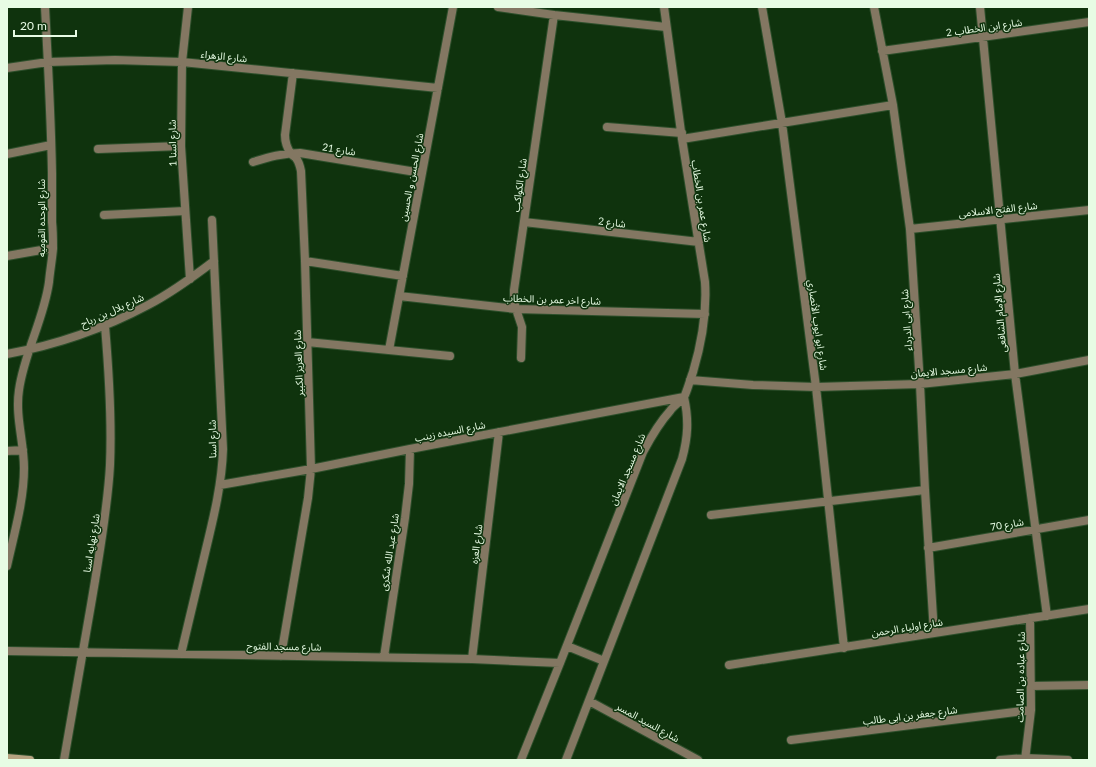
<svg xmlns="http://www.w3.org/2000/svg" width="1096" height="767" viewBox="0 0 1096 767" font-family="Lato,'Noto Sans Arabic',sans-serif">
<style>
.lines{fill:none;stroke-linecap:round;stroke-linejoin:round}
.street-casing{stroke:#2d4f2b;stroke-width:10}
.secondary-casing{stroke:#2d4f2b;stroke-width:10}
.street{stroke:#837762;stroke-width:8}
.secondary{stroke:#b6a381;stroke-width:8}
.labels{text-anchor:middle;stroke-width:3;stroke-linejoin:round;paint-order:stroke}
.street-label{font-size:10px;fill:#e7fce4;stroke:#0f330d}
</style>
<rect width="100%" height="100%" fill="#0f330d"/>
<g class="lines">
<g class="street-casing">
<path id="street" d="M188 7 182 62 181 146 190 279
M498 7 554 15 666 27
M762 7 782 123 816 387 844 648
M874 7 893 105 910 229 920 384 925 490 934 633
M980 7 1015 374 1047 616
M882 51 1089 22
M7 68 48 62 115 60 182 62 438 88
M607 127 682 133
M682 139 893 105
M98 149 181 146
M7 154 51 145
M253 162C269 157 283 153 300 153L422 173
M104 215 185 211
M524 222 699 242
M910 229 1089 210
M7 256 53 248
M305 261 403 276
M399 296 516 309 705 314
M307 342 450 356
M389 350 453 7
M7 354C56 345 103 329 148 305 171 293 193 277 214 261
M521 358 522 327 516 309 514 300V290L554 15
M690 380 753 385 816 387 920 384 1015 374 1089 360
M7 451 23 450
M220 485 311 469 410 449 684 397
M711 515 925 490
M928 548 1089 520
M7 566C14 534 24 501 24 468 24 442 15 416 19 390 24 353 44 319 49 282 50 271 52 260 53 249 53 240 53 231 52 222 52 206 52 190 52 173 51 118 48 62 45 7
M567 646 604 661
M7 651 472 659 560 663
M181 654C189 619 198 584 206 549 214 516 222 483 223 449L212 220
M281 656 308 498 311 469 305 261 301 171C300 166 299 162 296 158 294 156 293 156 291 154 287 148 285 142 285 135L293 73
M384 657 405 518 409 484 410 449
M472 659 499 432
M729 665 1089 609
M1031 686 1089 685
M589 701 698 760
M791 740 1031 710
M64 760C74 701 85 641 95 581 101 543 108 504 110 465 112 418 109 373 105 326
M521 760 560 663 643 452C651 437 659 423 670 411 674 405 682 401 685 395 688 388 690 380 693 372 702 342 707 313 705 282L682 139 664 7
M566 760 682 459C688 437 689 420 684 397
M1000 760 1025 758 1068 760
M1025 760 1031 710 1030 618"/>
</g>
<g class="secondary-casing">
<path id="secondary" d="M7 758 30 760"/>
</g>
<use href="#street" class="street"/>
<use href="#secondary" class="secondary"/>
</g>
<g class="labels">
<g class="street-label">
<text transform="translate(984 27) rotate(-8)" y="4">شارع ابن الخطاب 2</text>
<text transform="translate(224 56) rotate(6)" y="4">شارع الزهراء</text>
<text transform="translate(172 143) rotate(-91)" y="4">شارع اسنا 1</text>
<text transform="translate(339 149) rotate(9)" y="4">شارع 21</text>
<text transform="translate(411 177) rotate(-79)" y="4">شارع الحسن و الحسين</text>
<text transform="translate(519 185) rotate(-82)" y="4">شارع الكواكب</text>
<text transform="translate(702 201) rotate(81)" y="4">شارع عمر بن الخطاب</text>
<text transform="translate(998 209) rotate(-6)" y="4">شارع الفتح الاسلامى</text>
<text transform="translate(41 218) rotate(-90)" y="4">شارع الوحده القوميه</text>
<text transform="translate(612 222) rotate(7)" y="4">شارع 2</text>
<text transform="translate(552 299) rotate(2)" y="4">شارع اخر عمر بن الخطاب</text>
<text transform="translate(112 310) rotate(-24)" y="4">شارع بلال بن رباح</text>
<text transform="translate(999 313) rotate(-95)" y="4">شارع الإمام الشافعى</text>
<text transform="translate(906 320) rotate(-94)" y="4">شارع ابى الدرداء</text>
<text transform="translate(818 325) rotate(82)" y="4">شارع ابو ايوب الأنصاري</text>
<text transform="translate(298 363) rotate(-92)" y="4">شارع العزيز الكبير</text>
<text transform="translate(949 370) rotate(-5)" y="4">شارع مسجد الايمان</text>
<text transform="translate(450 431) rotate(-11)" y="4">شارع السيده زينب</text>
<text transform="translate(212 439) rotate(-91)" y="4">شارع اسنا</text>
<text transform="translate(627 469) rotate(-67)" y="4">شارع مسجد الايمان</text>
<text transform="translate(1007 524) rotate(-10)" y="4">شارع 70</text>
<text transform="translate(91 543) rotate(-81)" y="4">شارع نهايه اسنا</text>
<text transform="translate(476 544) rotate(-83)" y="4">شارع العزه</text>
<text transform="translate(389 552) rotate(-81)" y="4">شارع عبد الله شكرى</text>
<text transform="translate(907 627) rotate(-9)" y="4">شارع اولياء الرحمن</text>
<text transform="translate(284 646) rotate(1)" y="4">شارع مسجد الفتوح</text>
<text transform="translate(1020 677) rotate(-89)" y="4">شارع عباده بن الصامت</text>
<text transform="translate(910 715) rotate(-7)" y="4">شارع جعفر بن ابى طالب</text>
<text transform="translate(648 722) rotate(29)" y="4">شارع السيد المسر</text>
</g>
</g>
<rect width="1096" height="767" fill="none" stroke="#e7fce4" stroke-width="16"/>
<path d="M14 30v6h62v-6" fill="none" stroke="#e7fce4" stroke-width="2"/>
<text x="20" y="30" font-size="12" fill="#e7fce4" stroke="#0f330d" stroke-width="3" paint-order="stroke">20 m</text>
</svg>
